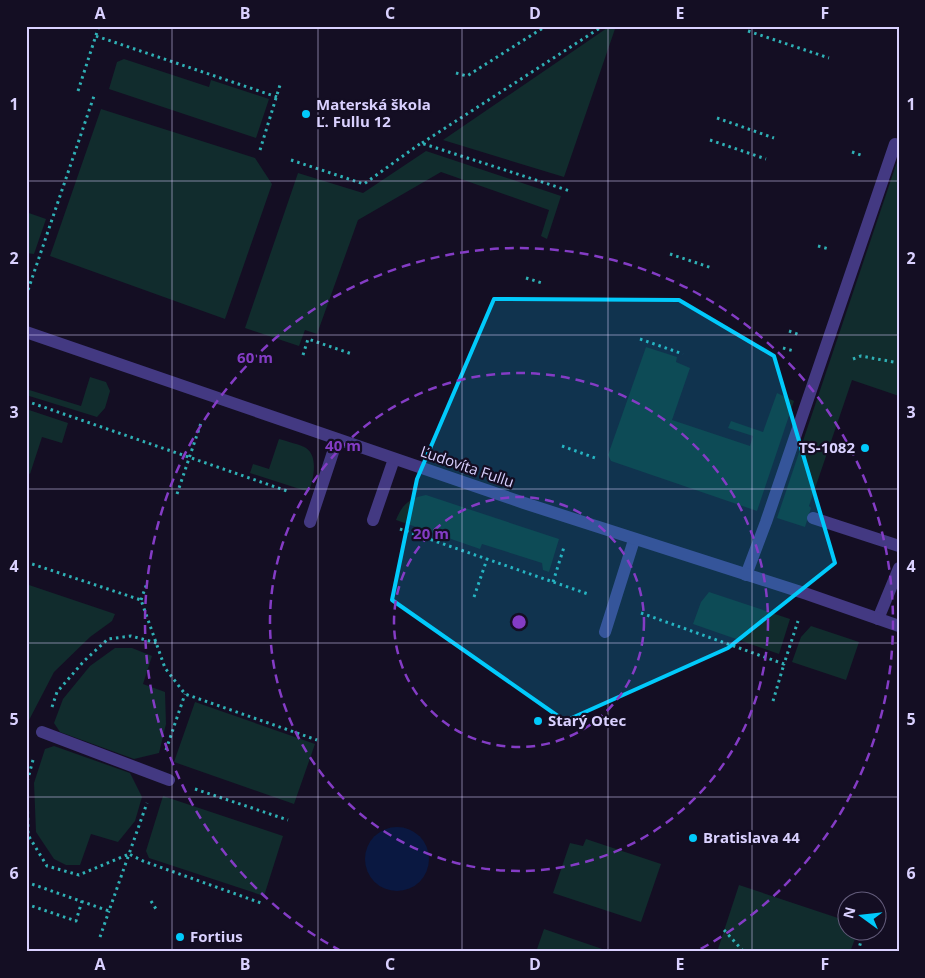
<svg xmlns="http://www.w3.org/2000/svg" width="925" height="978" viewBox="0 0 925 978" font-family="'Open Sans',sans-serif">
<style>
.green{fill:#112c2d}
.water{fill:#0a1841}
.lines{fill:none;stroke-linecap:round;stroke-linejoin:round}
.path{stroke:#2fb0b5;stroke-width:3;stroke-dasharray:2.5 4;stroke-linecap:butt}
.lane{stroke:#433982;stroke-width:12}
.street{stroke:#433982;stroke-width:12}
.marked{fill:#01cafb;fill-opacity:0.2;stroke:#01cafb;stroke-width:4;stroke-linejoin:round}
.grid{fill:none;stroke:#dad1ff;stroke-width:1;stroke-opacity:0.55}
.ring{fill:none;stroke:#843cc5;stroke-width:2.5;stroke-dasharray:9 6}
.poi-dot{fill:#01cafb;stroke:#140e23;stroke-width:2}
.labels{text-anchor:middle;stroke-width:4.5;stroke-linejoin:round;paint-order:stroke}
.poi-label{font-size:15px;font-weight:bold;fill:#dad1ff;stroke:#140e23;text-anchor:start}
.street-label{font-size:15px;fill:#dad1ff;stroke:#140e23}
.centre{fill:#843cc5;stroke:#140e23;stroke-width:2.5}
.ring-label{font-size:15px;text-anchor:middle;font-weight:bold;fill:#843cc5;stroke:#140e23;stroke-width:4.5;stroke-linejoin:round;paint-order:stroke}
.neatline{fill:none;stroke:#dad1ff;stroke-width:2}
.grid-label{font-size:16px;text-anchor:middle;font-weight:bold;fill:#dad1ff}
</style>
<rect width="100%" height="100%" fill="#140e23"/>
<path class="green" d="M610 26H616L564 177 443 140Z
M124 59 209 87 211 80 269 99 256 138 109 89 117 62Z
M101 109 255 158 272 184 225 319 50 256Z
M426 151 561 196 547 239 541 236 549 210 441 172 358 220 317 334 305 330 299 346 245 328 298 173 363 193Z
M899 156V396L852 380 809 506 811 508 805 527 777 518Z
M26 212 46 219 34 254 26 253Z
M646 347 677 357 676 362 690 368 672 420 750 446 753 436 728 428 731 421 763 432 777 393 794 401 757 511 611 461 608 455Z
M90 377 106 382 110 391 105 408 97 417 26 395V389L81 406Z
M26 409 68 423 62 443 42 437 30 474 26 472Z
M279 439C286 441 301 445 306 448 319 457 313 480 309 492L250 473 253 464 269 469Z
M426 495 559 539 549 572 543 570 542 563 482 544 480 549 396 520C402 505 409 498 426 495Z
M26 584 115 614 112 621 90 637 54 672 28 722 26 721Z
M709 592 790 619 779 654 693 624 701 602Z
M811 626 859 642 846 680 792 662 801 637Z
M115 648H132L152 656 143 684 165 692 166 724 159 753 134 759 60 732 54 723 63 699 90 666Z
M195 702 315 744 294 804 174 762Z
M54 746 130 773 142 797 135 821 118 842 91 834 80 865H66L54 859 36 832 34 783 45 749Z
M163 796 283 836 264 896 149 858 146 851Z
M586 839 661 864 641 922 553 893 570 843 583 846Z
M739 885 847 921 848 930 858 931 850 952H725L718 949Z
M544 929 611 952H536Z"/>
<path class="water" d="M365 859a32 32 0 1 1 64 0a32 32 0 1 1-64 0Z"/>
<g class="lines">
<path class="path" d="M748 31 829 58
M96 36 277 97
M456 73 467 76 546 26
M78 91 99 26
M717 118 774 138
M710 140 766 159
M422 143 603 26
M260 150 280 85
M852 152 861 155
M291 160 364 184 421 143 570 191
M818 246 829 249
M670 254 712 268
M526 278 542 283
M26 296 94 96
M789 331 800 335
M640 339 683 354
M783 348 794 351
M303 355 308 339 352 354
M853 359 861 356 899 363
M26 401 290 492
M562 446 598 459
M177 494 201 423
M400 529 588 594
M26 562 141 600 165 668 185 694 317 740
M553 582 564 547
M474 597 487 559
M141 600 147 583
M641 613 784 664 798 621
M773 701 784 664
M52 707 57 692 84 661 108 639 131 636 157 643
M166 750 185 694
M33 760 27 782 28 835 47 866 79 875 129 854 147 803
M195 789 288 820
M26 882 109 911 129 854 143 861 261 903
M151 901 156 909
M26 904 76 921 82 901
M845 916 848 917
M724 930 744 952
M100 937 109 911
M858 952 864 930"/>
<path class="lane" d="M813 518 899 546
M373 520 394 459
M310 522 337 440
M746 575 766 522 895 144 899 145
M878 619 899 568
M605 632 634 540"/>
<path class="street" d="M26 332 524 503 807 594 899 626
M42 732 169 780"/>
</g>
<path class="marked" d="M494 299 679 300 774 356 835 563 728 648 565 721 392 600 417 479Z"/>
<path class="grid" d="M172 26V952M318 26V952M462 26V952M608 26V952M752 26V952M26 181H899M26 335H899M26 489H899M26 643H899M26 797H899"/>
<g class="ring">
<circle cx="519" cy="622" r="125"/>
<circle cx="519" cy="622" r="249"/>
<path d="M341 951A374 374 0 1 1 697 951"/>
</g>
<g class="poi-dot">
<circle cx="306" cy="114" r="5"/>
<circle cx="865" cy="448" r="5"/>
<circle cx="538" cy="721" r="5"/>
<circle cx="693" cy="838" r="5"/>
<circle cx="180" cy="937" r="5"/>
</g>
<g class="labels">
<g class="poi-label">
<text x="316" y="110">Materská škola<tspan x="316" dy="17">Ľ. Fullu 12</tspan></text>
<text x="855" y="453" text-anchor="end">TS-1082</text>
<text x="548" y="726">Starý Otec</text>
<text x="703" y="843">Bratislava 44</text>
<text x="190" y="942">Fortius</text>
</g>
<g class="street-label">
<text transform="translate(467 467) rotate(19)" y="5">Ľudovíta Fullu</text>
</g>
</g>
<circle cx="519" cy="622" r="8" class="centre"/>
<g class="ring-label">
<text x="255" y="363">60 m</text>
<text x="343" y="451">40 m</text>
<text x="431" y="539">20 m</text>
</g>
<rect width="925" height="978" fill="none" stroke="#140e23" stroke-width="55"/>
<g transform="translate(862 916) rotate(285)"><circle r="24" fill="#140e23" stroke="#635c7b"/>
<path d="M0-4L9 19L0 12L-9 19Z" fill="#01cafb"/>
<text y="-8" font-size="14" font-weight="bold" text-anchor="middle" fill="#dad1ff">N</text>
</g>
<rect x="28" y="28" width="870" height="922" class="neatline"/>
<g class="grid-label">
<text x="100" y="19">A</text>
<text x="245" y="19">B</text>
<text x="390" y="19">C</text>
<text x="535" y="19">D</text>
<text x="680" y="19">E</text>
<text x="825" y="19">F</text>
<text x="14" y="110">1</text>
<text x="911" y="110">1</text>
<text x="14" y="264">2</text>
<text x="911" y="264">2</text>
<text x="14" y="418">3</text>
<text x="911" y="418">3</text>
<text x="14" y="572">4</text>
<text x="911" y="572">4</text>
<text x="14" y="725">5</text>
<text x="911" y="725">5</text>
<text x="14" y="879">6</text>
<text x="911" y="879">6</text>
<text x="100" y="970">A</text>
<text x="245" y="970">B</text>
<text x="390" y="970">C</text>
<text x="535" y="970">D</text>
<text x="680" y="970">E</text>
<text x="825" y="970">F</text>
</g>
</svg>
